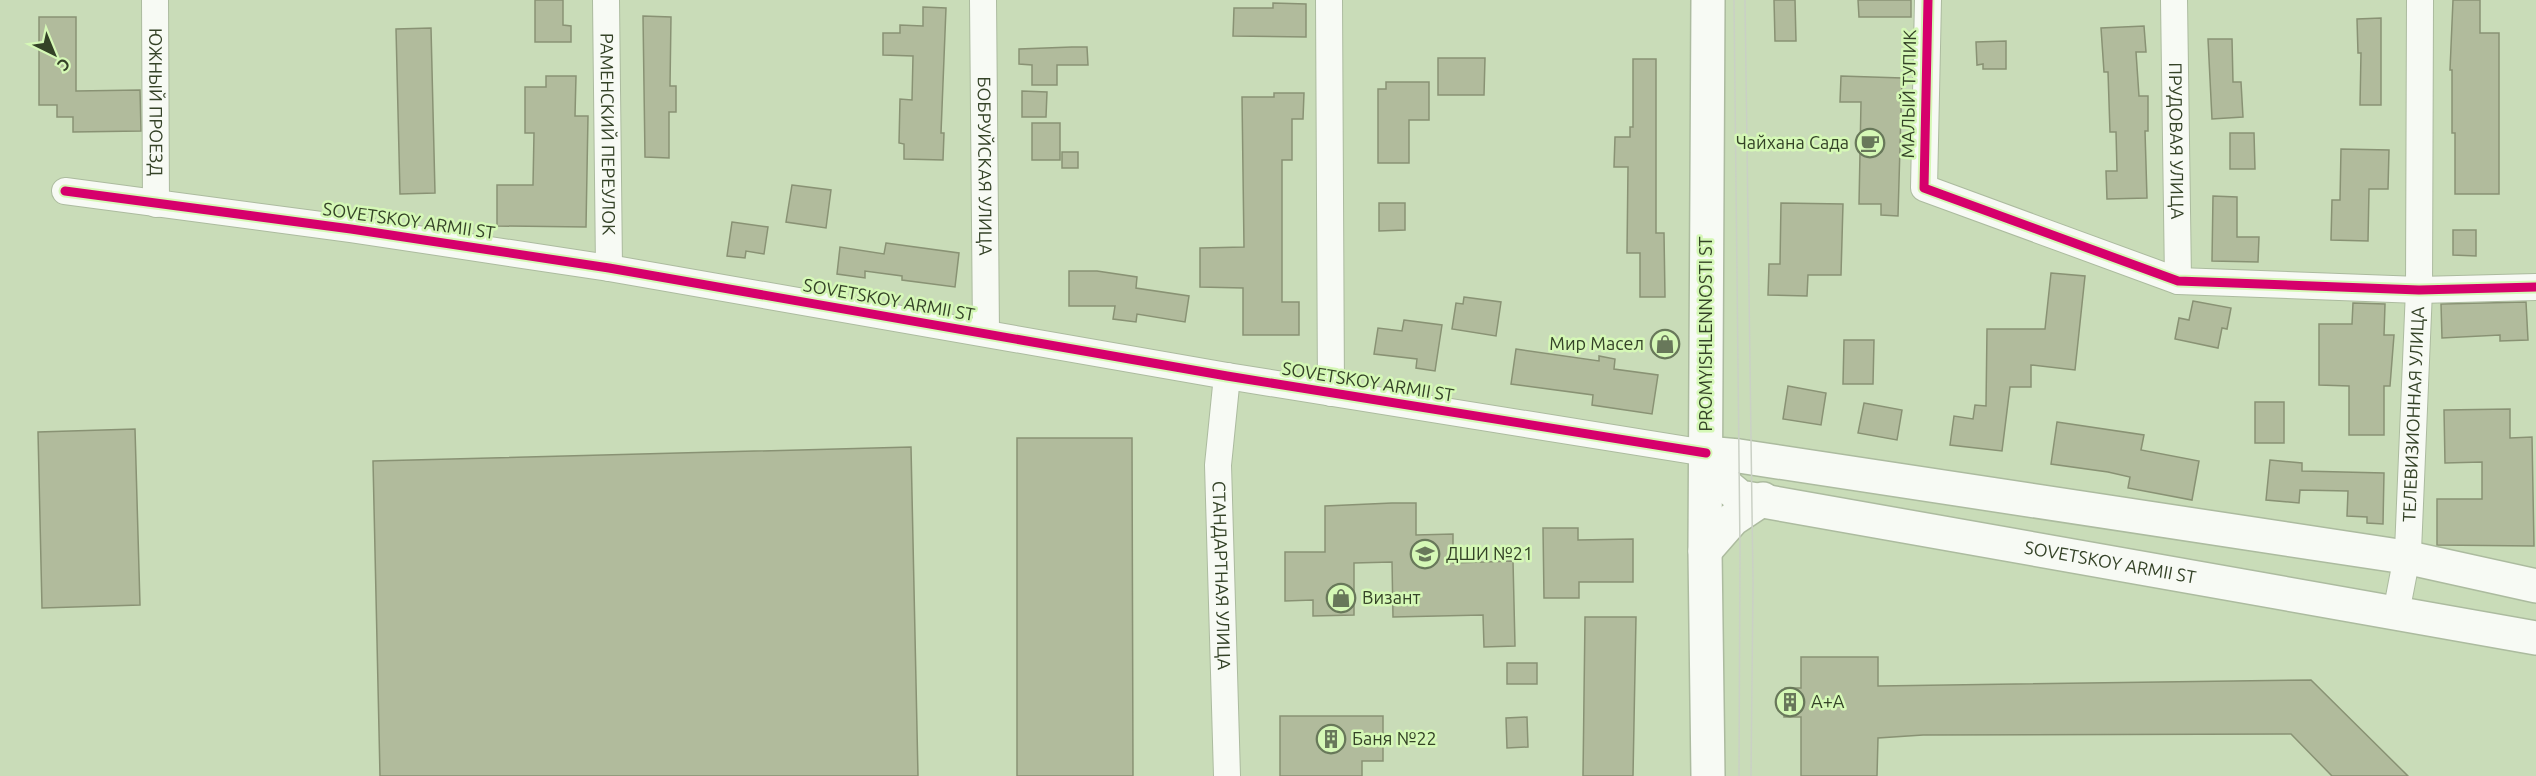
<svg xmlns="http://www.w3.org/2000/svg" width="2536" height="776" viewBox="0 0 2536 776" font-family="Ubuntu,sans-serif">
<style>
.building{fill:#b1bb9c;stroke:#899274;stroke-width:1.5}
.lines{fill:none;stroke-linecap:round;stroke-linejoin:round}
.minor-casing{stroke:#acbb9f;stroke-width:28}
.secondary-casing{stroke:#acbb9f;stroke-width:36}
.minor{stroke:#f7faf4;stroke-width:26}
.secondary{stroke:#f7faf4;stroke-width:33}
.tram{stroke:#cad0c5;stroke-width:1.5}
.cycleway-casing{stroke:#d5f8b6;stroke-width:13}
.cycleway{stroke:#d6006c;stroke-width:9}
.labels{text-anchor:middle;stroke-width:5;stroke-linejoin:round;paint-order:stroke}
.street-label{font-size:18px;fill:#344227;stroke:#d5f8b6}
.poi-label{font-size:18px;fill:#344227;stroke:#d5f8b6;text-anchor:start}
</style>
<rect width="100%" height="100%" fill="#c9dcb8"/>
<path class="building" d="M535 0H563V25L571 26V42H535Z
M1774 0H1795L1796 41H1775Z
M1858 0H1911V17H1859Z
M2453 0H2480V33H2499V194H2455V133H2452V70H2450Z
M1273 3 1306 4V37L1233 36 1234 8H1273Z
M923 7 946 8 941 133H944L943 160 904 159V144L899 143 900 99 912 100 913 56 883 55V33H900V25L923 26Z
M643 16 671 17 670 86H676V112H669V158L645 157Z
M39 17H76V91L140 90 141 131 73 132V117H57V105H39Z
M2381 18V105H2360L2361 53H2358L2357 19Z
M2144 26 2146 52H2136L2139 96H2148V131H2145L2147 198 2107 199 2106 171H2117L2116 132H2110L2108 72H2104L2101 28Z
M431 28 435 193 400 194 396 29Z
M2208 39H2232L2233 82H2241L2243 117 2212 119Z
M2006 41V69H1983V64L1977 65 1976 42Z
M1072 47H1087L1088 65H1057V85H1032V65L1019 64V49Z
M1438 58H1485L1484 95H1438Z
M1633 59H1656V233H1664L1665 297H1640V253H1627L1628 167H1614L1615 137H1630V127H1633Z
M546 76H576L575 116H588L586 227 497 226V185H533L534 133H525V87H546Z
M1841 76 1902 78 1898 216 1881 215V204H1859L1861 102H1840Z
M1386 82H1429V120H1409V163H1378V89H1386Z
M1022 91 1047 92 1046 117H1022Z
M1274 93H1304L1303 119H1292V160H1282V302H1299V335H1243V288L1200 287V248L1244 247 1242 97H1274Z
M1032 123H1060V160H1032Z
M2230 133H2254L2255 169H2230Z
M2341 149 2389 150 2388 189H2369L2368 241 2331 240 2332 200H2340Z
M1062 152H1078V168H1062Z
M792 185 831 190 826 228 786 222Z
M2213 196 2237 197V237H2259L2258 262 2212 261Z
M1379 203H1405V230L1379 231Z
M1781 203 1843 204 1841 275H1808L1807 296 1768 295 1769 264H1780Z
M732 222 768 227 764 254 746 251 745 258 727 256Z
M2453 230H2476V256L2453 255Z
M886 243 959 253 955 287 902 280V276L865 271V278L837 274 840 247 884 254Z
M1069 271H1097L1137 277 1136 288 1189 296 1185 322 1137 314 1136 322 1113 319 1115 306H1069Z
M2051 273 2085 276 2075 370 2031 365V387H2010L2002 451 1950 445 1954 416 1973 419 1975 405 1986 406 1987 329H2045Z
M1464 297 1501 302 1496 336 1452 329 1456 303 1463 304Z
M2193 301 2231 308 2227 329 2222 328 2218 348 2175 339 2179 318 2189 320Z
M2526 302 2528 340 2500 341V335L2442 338 2441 304Z
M2353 303 2385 304 2384 335H2394L2390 386H2384V435H2349V386L2319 385V324H2352Z
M1404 320 1442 325 1435 371 1416 368 1417 359 1374 354 1378 328 1402 331Z
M1844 340H1874L1873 384H1843Z
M1516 349 1599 361V356L1615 359 1614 369 1658 375 1652 414 1592 405 1593 395 1511 384Z
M1788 386 1826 393 1821 425 1783 419Z
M2255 402H2284V443H2255Z
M1864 403 1902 410 1897 440 1858 433Z
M2510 409V438L2532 437 2534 546 2437 545V499H2482V462L2445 463 2444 410Z
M2057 422 2144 435 2141 450 2199 461 2192 500 2128 488 2130 477 2108 472 2051 464Z
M135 429 140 605 42 608 38 432Z
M1017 438H1132L1133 776H1017Z
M911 447 918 776H380L373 461Z
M2270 460 2302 463V471L2384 473 2383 524 2367 523V517L2347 516 2348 491 2300 490 2299 503 2266 500Z
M1392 503H1416V535L1453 534V563L1513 561 1515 646 1484 647 1483 615 1393 617 1392 562 1354 563V615L1313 616V600L1285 601V552H1325V506Z
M1543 528H1578V540L1633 539V582H1579V598H1544Z
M1585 617H1636L1633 776H1583Z
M1801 657H1878V686L2311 680 2408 776H2332L2291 734 1923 735 1878 738 1877 776H1801V717H1784L1785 688H1801Z
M1507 663H1537V684H1507Z
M1280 716H1383V761H1362V776H1280Z
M1527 717 1528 747 1507 748 1506 718Z"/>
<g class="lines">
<g class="minor-casing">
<g id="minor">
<path id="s1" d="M155 0 156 204"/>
<path id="s2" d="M606 0 609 268"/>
<path id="s3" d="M983 0 986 333"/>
<path d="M1329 0 1331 393"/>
<path d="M1928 0 1924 188 2178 281 2419 290 2536 287"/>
<path id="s4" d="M2174 0 2178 281"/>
<path d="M65 191 351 229 609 268 1227 376 1706 453"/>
<path id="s5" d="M1227 376 1218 465 1227 776"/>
<path id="s6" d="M2396 613 2408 551 2419 290 2420 0"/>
</g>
</g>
<g class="secondary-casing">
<g id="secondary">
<path d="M1708 0 1705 551 1708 776"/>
<path id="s7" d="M1706 453 1728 487 1740 497 2536 638"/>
<path d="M1706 453 1739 456 2405 557 2536 586"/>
<path d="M1705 551 1733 519 1763 499"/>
</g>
</g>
<use href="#minor" class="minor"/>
<use href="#secondary" class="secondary"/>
<path class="tram" d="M1734 0 1740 550 1739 776
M1745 0 1753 583 1751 776"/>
<g class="cycleway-casing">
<path id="cycleway" d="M1928 0 1924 188 2178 281 2419 290 2536 287
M65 191 351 229 609 268 1227 376 1706 453"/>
</g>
<use href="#cycleway" class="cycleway"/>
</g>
<defs>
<g id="cafe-ring" transform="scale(1.5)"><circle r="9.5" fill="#d5f8b6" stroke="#68785a" stroke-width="1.5"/><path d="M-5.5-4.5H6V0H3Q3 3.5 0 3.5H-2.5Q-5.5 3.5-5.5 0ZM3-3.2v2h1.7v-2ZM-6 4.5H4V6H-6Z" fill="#68785a"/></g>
<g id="shop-ring" transform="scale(1.5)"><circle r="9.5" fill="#d5f8b6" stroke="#68785a" stroke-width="1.5"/><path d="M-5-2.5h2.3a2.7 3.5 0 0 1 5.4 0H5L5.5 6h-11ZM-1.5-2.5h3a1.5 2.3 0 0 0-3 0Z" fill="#68785a"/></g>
<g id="school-ring" transform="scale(1.5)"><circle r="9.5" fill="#d5f8b6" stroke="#68785a" stroke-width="1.5"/><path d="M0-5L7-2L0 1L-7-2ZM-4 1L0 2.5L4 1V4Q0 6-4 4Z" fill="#68785a"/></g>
<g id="building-ring" transform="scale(1.5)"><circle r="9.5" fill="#d5f8b6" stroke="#68785a" stroke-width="1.5"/><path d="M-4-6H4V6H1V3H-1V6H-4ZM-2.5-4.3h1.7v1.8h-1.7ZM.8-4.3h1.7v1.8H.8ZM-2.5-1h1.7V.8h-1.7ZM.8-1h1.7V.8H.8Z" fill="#68785a"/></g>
</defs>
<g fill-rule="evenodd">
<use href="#cafe-ring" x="1870" y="143"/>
<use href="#shop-ring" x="1665" y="344"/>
<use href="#school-ring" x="1425" y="554"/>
<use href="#shop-ring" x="1341" y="598"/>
<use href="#building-ring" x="1790" y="702"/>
<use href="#building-ring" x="1331" y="739"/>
</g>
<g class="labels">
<g class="street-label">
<text transform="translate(1909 94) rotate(-89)" y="6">МАЛЫЙ ТУПИК</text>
<text dy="6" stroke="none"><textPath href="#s1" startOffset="102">ЮЖНЫЙ ПРОЕЗД</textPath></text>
<text dy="6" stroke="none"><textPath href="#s2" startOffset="134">РАМЕНСКИЙ ПЕРЕУЛОК</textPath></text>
<text dy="6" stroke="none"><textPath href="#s4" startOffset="141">ПРУДОВАЯ УЛИЦА</textPath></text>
<text dy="6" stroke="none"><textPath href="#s3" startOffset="166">БОБРУЙСКАЯ УЛИЦА</textPath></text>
<text transform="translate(409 221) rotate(8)" y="6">SOVETSKOY ARMII ST</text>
<text transform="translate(889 300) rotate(10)" y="6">SOVETSKOY ARMII ST</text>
<text transform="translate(1706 334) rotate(-90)" y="6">PROMYISHLENNOSTI ST</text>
<text transform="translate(1368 382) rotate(9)" y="6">SOVETSKOY ARMII ST</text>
<text dy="6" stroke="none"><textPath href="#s6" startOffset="200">ТЕЛЕВИЗИОННАЯ УЛИЦА</textPath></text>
<text dy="6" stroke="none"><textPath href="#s7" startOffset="432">SOVETSKOY ARMII ST</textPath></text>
<text dy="6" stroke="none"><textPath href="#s5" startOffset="200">СТАНДАРТНАЯ УЛИЦА</textPath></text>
</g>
<g class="poi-label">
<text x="1849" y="149" text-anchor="end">Чайхана Сада</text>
<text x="1644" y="350" text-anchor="end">Мир Масел</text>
<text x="1446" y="560">ДШИ №21</text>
<text x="1362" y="604">Визант</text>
<text x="1811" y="708">А+A</text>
<text x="1352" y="745">Баня №22</text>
</g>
</g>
<g transform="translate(54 54) rotate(137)" stroke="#d5f8b6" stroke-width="4.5" paint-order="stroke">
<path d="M0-4.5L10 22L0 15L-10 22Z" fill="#344227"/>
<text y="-9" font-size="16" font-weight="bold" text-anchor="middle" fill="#344227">С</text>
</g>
</svg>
